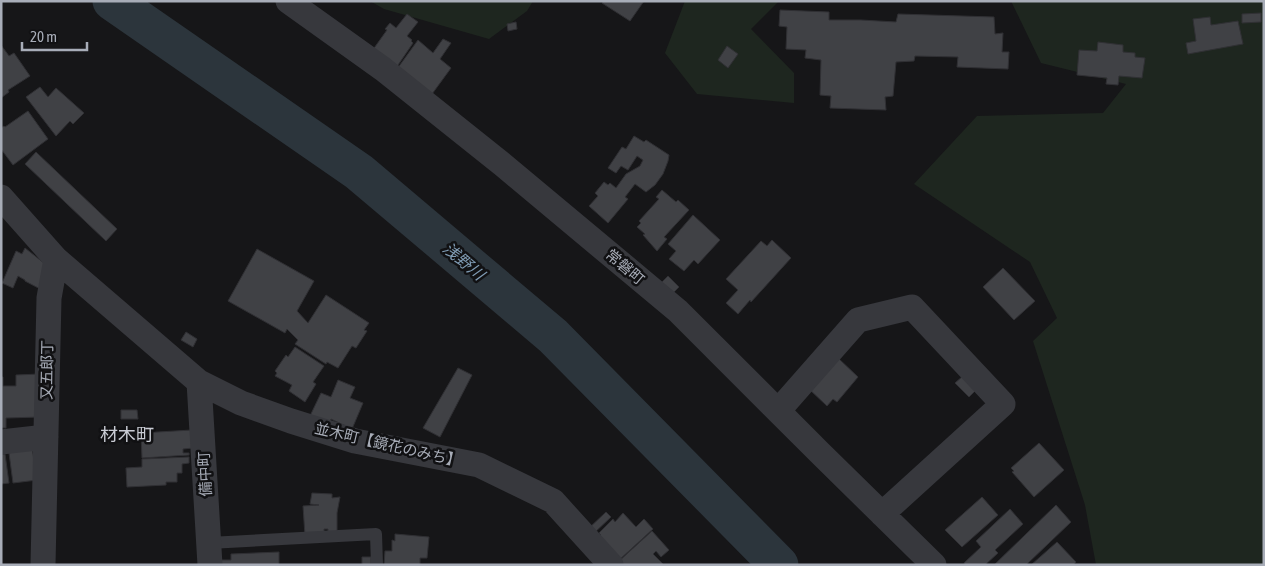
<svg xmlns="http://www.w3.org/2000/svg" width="1265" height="566" viewBox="0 0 1265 566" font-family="'Asap Condensed','Noto Sans JP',sans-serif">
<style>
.green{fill:#1e261f}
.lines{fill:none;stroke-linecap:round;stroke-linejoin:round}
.river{stroke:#2c353c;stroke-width:39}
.building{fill:#404145;stroke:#303034}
.service{stroke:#37383d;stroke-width:12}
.minor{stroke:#37383d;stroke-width:25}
.labels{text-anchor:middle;stroke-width:5;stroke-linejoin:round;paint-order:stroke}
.street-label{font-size:15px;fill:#a8adb8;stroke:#111113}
.water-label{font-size:16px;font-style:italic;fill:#7f9bb3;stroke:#111113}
.quarter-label{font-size:18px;fill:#c9ccd4;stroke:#111113}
</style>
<rect width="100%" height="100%" fill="#161618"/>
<path class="green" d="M370 1H533L527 11 489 39 384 9Z
M685 1H779L751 29 794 73V103L697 94 665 53Z
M1011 1H1264V565H1096L1085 505 1033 341 1057 318 1030 262 914 184 977 116 1103 113 1126 84 1041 63Z"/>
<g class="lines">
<path class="river" d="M112 1 359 172 553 336 779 565"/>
</g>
<path class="building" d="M604 1H644L630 21 602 3Z
M780 10 829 12V20H861L896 22 898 14 994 17 995 34 1003 33 1002 52H1009L1008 69 957 67 958 57 915 56 914 61 896 62 893 96 885 97 886 110 830 108 831 96 820 95 821 60 805 58 806 50 786 49 787 27 779 26Z
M1261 13V22L1242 23V14Z
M407 14 418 22 407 36 412 40 411 41 413 43 396 68 372 51 387 30 385 29 390 23 396 28Z
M1210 17 1211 25 1238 21 1243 44 1188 54 1186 43 1196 41 1193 19Z
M516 22 517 29 508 31 507 24Z
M443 39 451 43 440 59 451 68 432 94 397 69 418 40 433 53Z
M1098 42 1123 45V52L1135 53V57L1145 58 1142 78 1119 76 1118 85 1106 84 1107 78 1077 75 1079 50 1097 51Z
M1 45 9 56 14 53 30 76 8 90 9 92 1 98Z
M727 46 738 54 728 68 718 60Z
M40 87 48 97 56 88 84 113 73 124 70 121 56 136 26 97Z
M28 111 48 139 13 165 1 149V128L4 126 5 127Z
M634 136 644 142 646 140 669 155 668 161 663 174 655 185 646 192 635 184 625 197 628 199 608 223 589 206 598 196 595 193 604 182 608 185 610 183 616 188 626 174 640 166 643 160 637 156 628 170 621 166 616 173 608 168 622 147 626 149Z
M36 152 117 229 106 241 25 164Z
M662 190 676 202 678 200 689 210 664 237 667 239 657 251 643 235 645 234 637 227 641 223 639 221 659 199 656 197Z
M693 215 720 240 698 264 694 260 684 271 669 259 676 251 668 244Z
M772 240 791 258 751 302 750 300 738 314 726 303 738 290 726 279 761 241 767 246Z
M25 248 54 271 44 291 25 281V280L18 276 13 288 2 283 16 251 22 254Z
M257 249 314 281 297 311 308 323 326 295 369 323 364 330 367 331 356 348 352 346 338 368 327 362 326 364 295 344 298 340 287 329 285 333 228 301Z
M1003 268 1035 301 1014 320 983 287Z
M668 276 679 287 672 294 661 283Z
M186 332 197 339 193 347 181 340Z
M295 347 324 366 313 382 316 384 305 402 289 391 292 385 275 376 277 373 275 371 286 355 288 357Z
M837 357 858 377 837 402 833 399 827 406 808 388Z
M458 368 472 375 440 437 423 428Z
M40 374V417L6 418V428H1V377H3V386H16V375Z
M963 376 976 390 969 397 955 383Z
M338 380 355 387 350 398 363 403 352 429 331 419 329 424 310 416 321 393 331 397Z
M121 410H137L138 419H121Z
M192 430 193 448 183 449V453H189V455L142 458 141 433Z
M1039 443 1064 470 1034 497 1012 472 1014 471 1011 468Z
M32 448 37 480 13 483 9 453Z
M1 454H5L9 483 1 484Z
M189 457V463L182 464V473H177V482H166V485L127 487 126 468 142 467V459Z
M312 493 332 494V498L340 497 337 513V534L328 533V529H324V534L305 536 303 506 319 505 310 504Z
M982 497 998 515 962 547 945 530Z
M1056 505 1071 522 1026 565H994Z
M1010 509 1023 524 995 550 998 553 985 565H965L964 563 981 547 976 541Z
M606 512 611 517 592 535 587 530Z
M623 513 636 527 644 519 653 529 618 561 597 538 601 535 599 533 613 519 615 522Z
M652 531 669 550 661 557 656 551 653 554 664 565H621L618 562Z
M395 534 429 537 427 558H420V565H384L385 551H392V540L395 541Z
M1057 542 1076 562 1073 565H1031Z
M279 552V565H218V560H231V554Z
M362 557H371V565H362Z"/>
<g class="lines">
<path class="service" d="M209 543 376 534 377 565"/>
<path class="minor" d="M288 1 383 69 502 164 678 311 820 453 934 565
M1 197 56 259 199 382 241 403 291 421 355 441 479 465 553 501 611 565
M199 382 210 565
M778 411 858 320 912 307 1003 404 882 514
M1 442 46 437
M43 565 49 298 56 259"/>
</g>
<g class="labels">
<g class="street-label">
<text transform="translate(625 267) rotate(40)" y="5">常磐町</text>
<text transform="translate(47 370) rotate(-89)" y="5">又五郎丁</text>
<text transform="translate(388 445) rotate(13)" y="5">並木町【鏡花のみち】</text>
<text transform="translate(205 474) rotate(-93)" y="5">備中町</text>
</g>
<g class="water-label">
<text transform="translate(464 261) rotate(40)" y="6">浅野川</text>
</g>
<g class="quarter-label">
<text x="127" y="441">材木町</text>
</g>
</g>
<rect width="1265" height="566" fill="none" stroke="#a8adb8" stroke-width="5"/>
<path d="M22 42v8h65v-8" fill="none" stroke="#a8adb8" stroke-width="2.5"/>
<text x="30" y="42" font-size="15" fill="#a8adb8" stroke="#111113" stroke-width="4" paint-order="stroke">20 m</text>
</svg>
